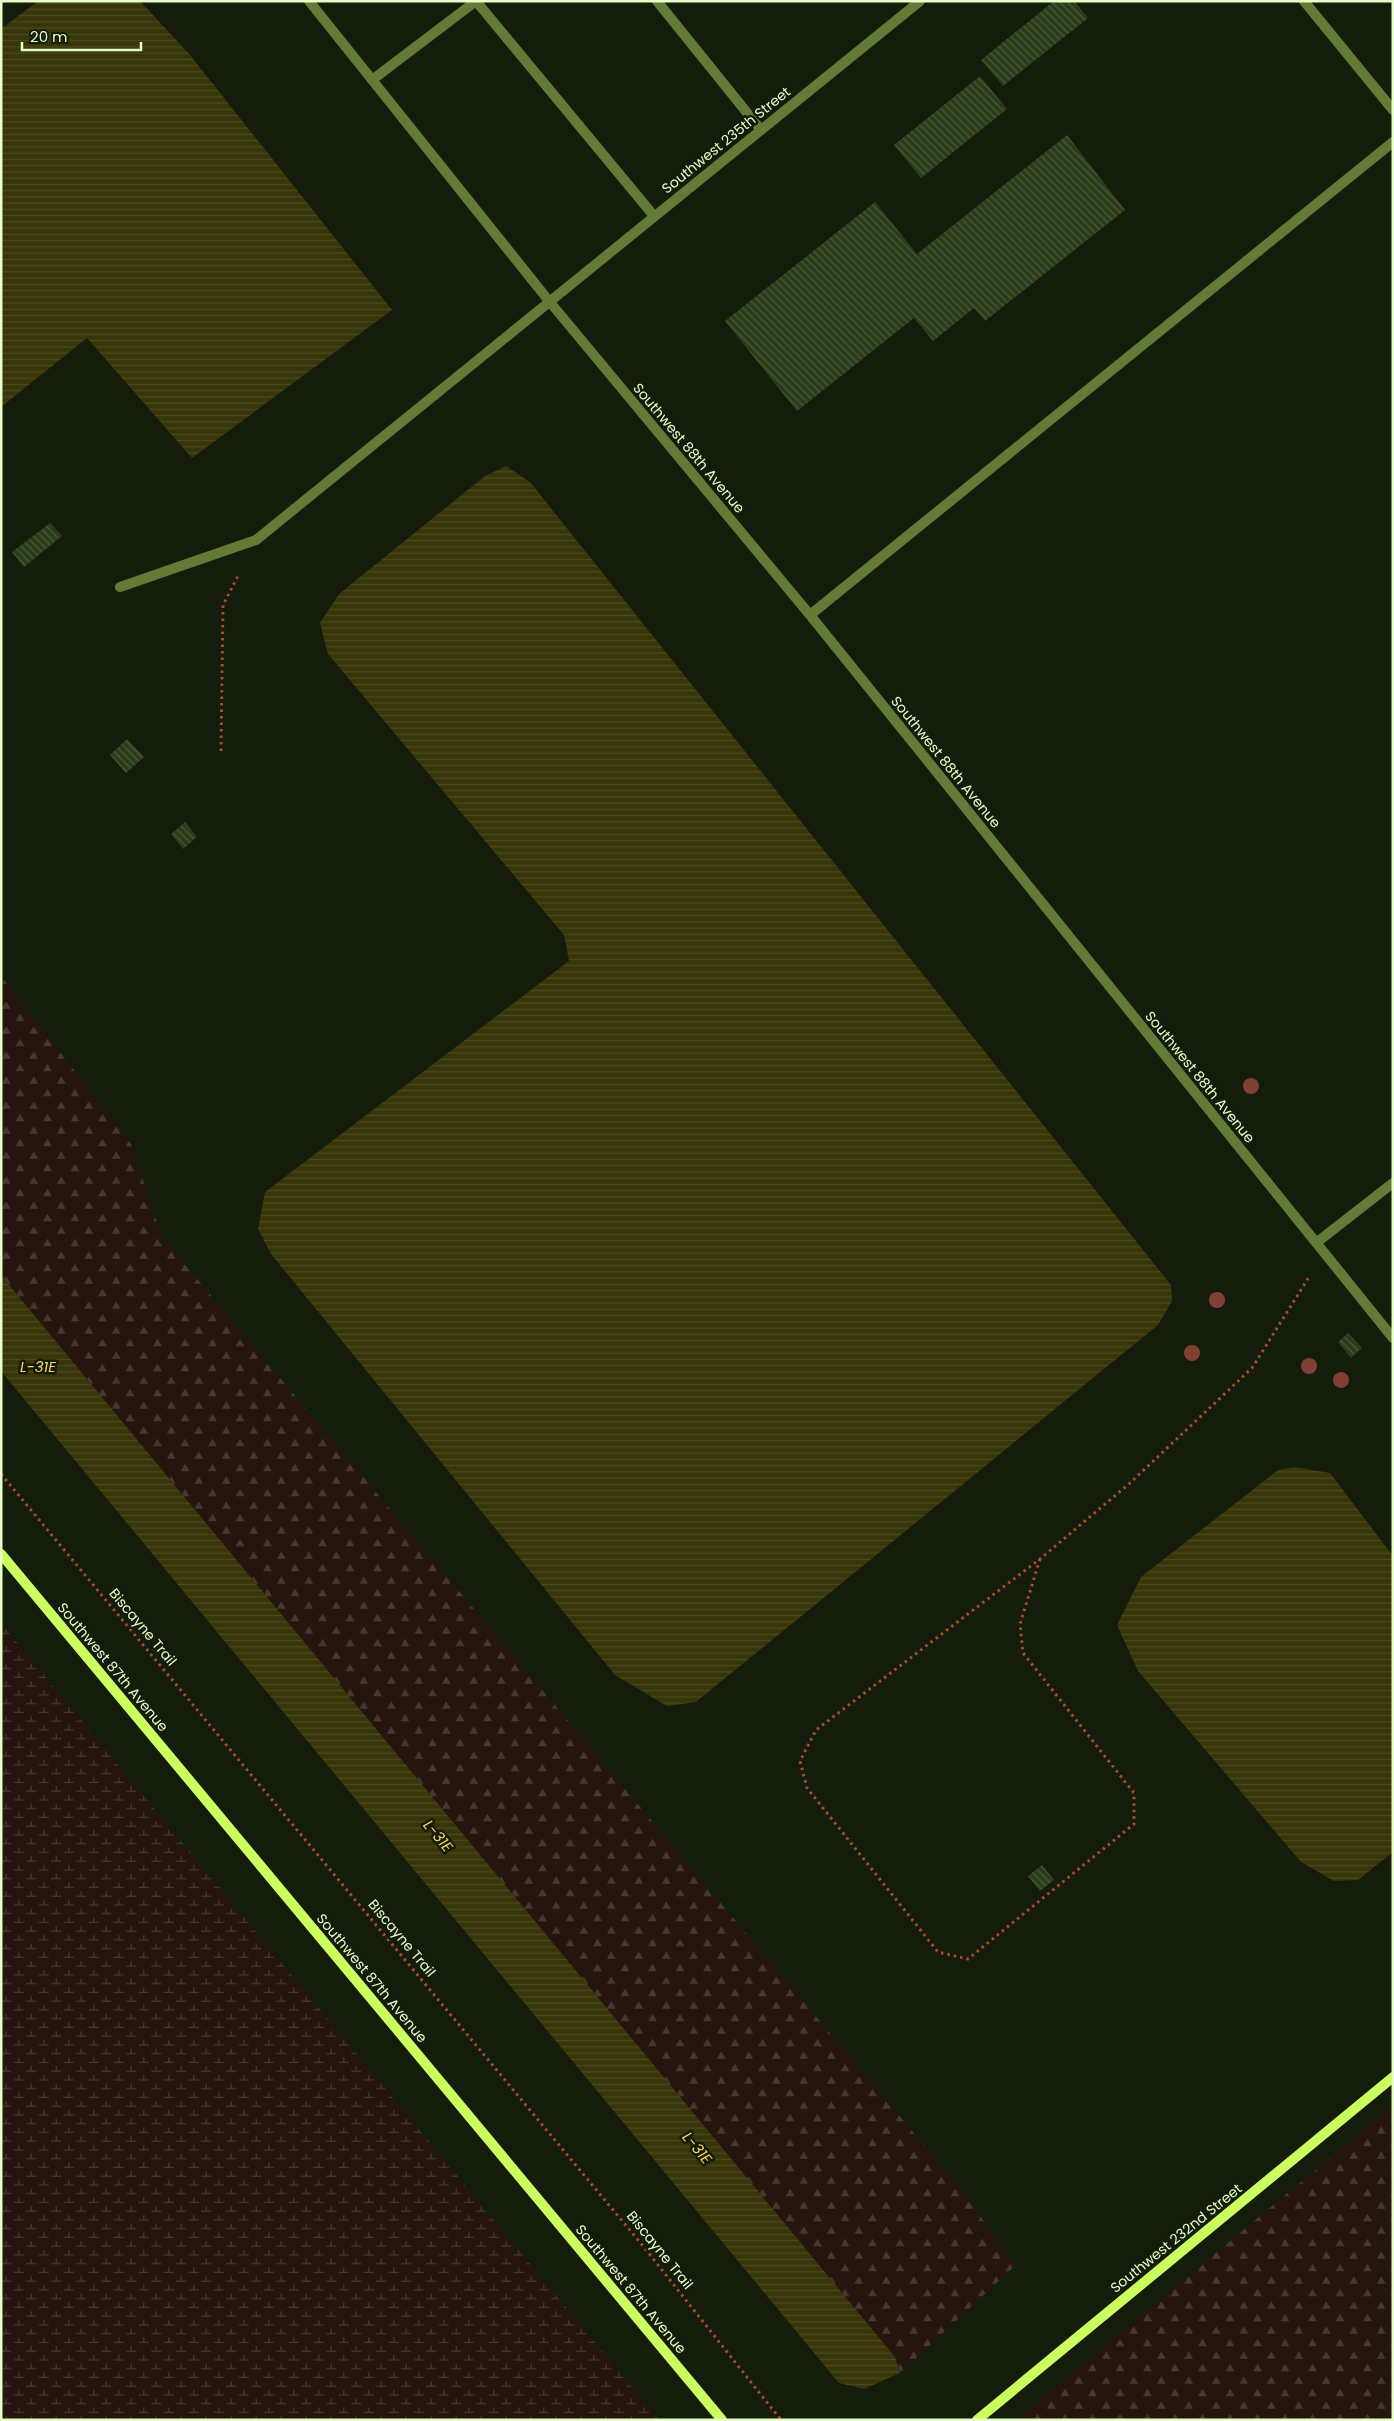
<svg xmlns="http://www.w3.org/2000/svg" width="1394" height="2421" viewBox="0 0 1394 2421" font-family="Poppins,sans-serif">
<style>
.forest{fill:url(#forest-firs)}
.wetland{fill:url(#wetland-marsh)}
.water{fill:url(#water-rules)}
.building{fill:url(#building-back-hatch)}
.lines{fill:none;stroke-linecap:round;stroke-linejoin:round}
.path{stroke:#ac4b2e;stroke-width:3;stroke-dasharray:2.5 4;stroke-linecap:butt}
.lane{stroke:#647b37;stroke-width:10}
.secondary{stroke:#cbfd5f;stroke-width:10}
.tree{fill:#823f34}
.labels{text-anchor:middle;stroke-width:5;stroke-linejoin:round;paint-order:stroke}
.street-label{font-size:14px;fill:#e8fec7;stroke:#141c0b}
.water-label{font-size:15px;font-style:italic;fill:#fdd556;stroke:#141c0b}
</style>
<defs>
<pattern id="forest-firs" width="22" height="20" patternUnits="userSpaceOnUse" patternTransform="scale(1.25)"><rect width="22" height="20" fill="#26150f"/><path d="M5 1l3.5 6h-7zM16 11l3.5 6h-7z" fill="#463830"/></pattern>
<pattern id="wetland-marsh" width="20" height="14" patternUnits="userSpaceOnUse" patternTransform="scale(1.25)"><rect width="20" height="14" fill="#26150f"/><path d="M1 5h8M5 5V1M11 12h8M15 12V8" fill="none" stroke="#463830"/></pattern>
<pattern id="water-rules" width="6" height="5" patternUnits="userSpaceOnUse" patternTransform="scale(1.25)"><rect width="6" height="5" fill="#383509"/><path d="M0 2.5h6" fill="none" stroke="#4b4920"/></pattern>
<pattern id="building-back-hatch" width="6" height="6" patternUnits="userSpaceOnUse" patternTransform="scale(1.25)"><rect width="6" height="6" fill="#2a3d18"/><path d="M-1 5l2 2M0 0l6 6M5-1l2 2" fill="none" stroke="#495a38"/></pattern>
</defs>
<rect width="100%" height="100%" fill="#141c0b"/>
<path class="forest" d="M1 976 131 1144 162 1237 965 2194 1015 2266 900 2373 894 2357 1 1275Z
M1393 2105V2420H1016Z"/>
<path class="wetland" d="M1 1623 659 2420H1Z"/>
<path class="water" d="M38 1H140L190 55 392 310 192 458 87 338 1 407V29Z
M506 466 530 482 1171 1285 1172 1301 1158 1325 696 1702 667 1706 615 1675 271 1254 258 1229 265 1192 569 961 564 935 328 654 320 623 339 594 485 476Z
M1 1275 895 2357 900 2373 864 2389 839 2383 1 1371Z
M1295 1467 1330 1473 1393 1556V1852L1358 1880 1334 1881 1301 1862 1138 1671 1117 1625 1141 1577 1278 1470Z"/>
<path class="building" d="M1054 1H1074L1088 18 1003 86 981 60Z
M980 76 1007 109 921 178 894 145Z
M1067 135 1125 210 985 321 974 308 933 341 914 318 797 411 725 321 875 202 917 254Z
M50 523 62 536 24 567 12 552Z
M127 739 144 757 126 773 110 755Z
M185 822 197 837 183 849 171 834Z
M1348 1333 1362 1348 1351 1358 1338 1342Z
M1042 1865 1054 1880 1040 1891 1028 1876Z"/>
<g class="lines">
<path class="path" d="M221 751 223 605 239 574
M1 1474 643 2246 781 2420
M1040 1559 1020 1624 1023 1653 1134 1793V1824L968 1959 938 1952 807 1788 800 1761 816 1730 1040 1559 1130 1483 1252 1368 1309 1277"/>
<path class="lane" d="M309 1 549 301 810 615 1393 1338
M476 1 654 216
M657 1 761 130
M1304 1 1393 110
M372 80 476 1
M120 587 256 540 920 1
M810 615 1393 142
M1316 1243 1393 1183"/>
<path class="secondary" d="M1 1554 722 2420
M977 2420 1393 2077"/>
</g>
<g class="tree">
<circle cx="1251" cy="1086" r="8"/>
<circle cx="1217" cy="1300" r="8"/>
<circle cx="1192" cy="1353" r="8"/>
<circle cx="1309" cy="1366" r="8"/>
<circle cx="1341" cy="1380" r="8"/>
</g>
<g class="labels">
<g class="street-label">
<text transform="translate(726 140) rotate(-39)" y="5">Southwest 235th Street</text>
<text transform="translate(689 448) rotate(50)" y="5">Southwest 88th Avenue</text>
<text transform="translate(946 762) rotate(51)" y="5">Southwest 88th Avenue</text>
<text transform="translate(1200 1077) rotate(51)" y="5">Southwest 88th Avenue</text>
<text transform="translate(143 1627) rotate(50)" y="5">Biscayne Trail</text>
<text transform="translate(113 1667) rotate(50)" y="5">Southwest 87th Avenue</text>
<text transform="translate(402 1938) rotate(50)" y="5">Biscayne Trail</text>
<text transform="translate(372 1978) rotate(50)" y="5">Southwest 87th Avenue</text>
<text transform="translate(1176 2238) rotate(-39)" y="5">Southwest 232nd Street</text>
<text transform="translate(660 2250) rotate(51)" y="5">Biscayne Trail</text>
<text transform="translate(631 2289) rotate(50)" y="5">Southwest 87th Avenue</text>
</g>
<g class="water-label">
<text x="38" y="1372">L-31E</text>
<text transform="translate(438 1836) rotate(50)" y="5">L-31E</text>
<text transform="translate(697 2148) rotate(50)" y="5">L-31E</text>
</g>
</g>
<rect width="1394" height="2421" fill="none" stroke="#e8fec7" stroke-width="5"/>
<path d="M22 42v8h119v-8" fill="none" stroke="#e8fec7" stroke-width="2.5"/>
<text x="30" y="42" font-size="15" fill="#e8fec7" stroke="#141c0b" stroke-width="4" paint-order="stroke">20 m</text>
</svg>
